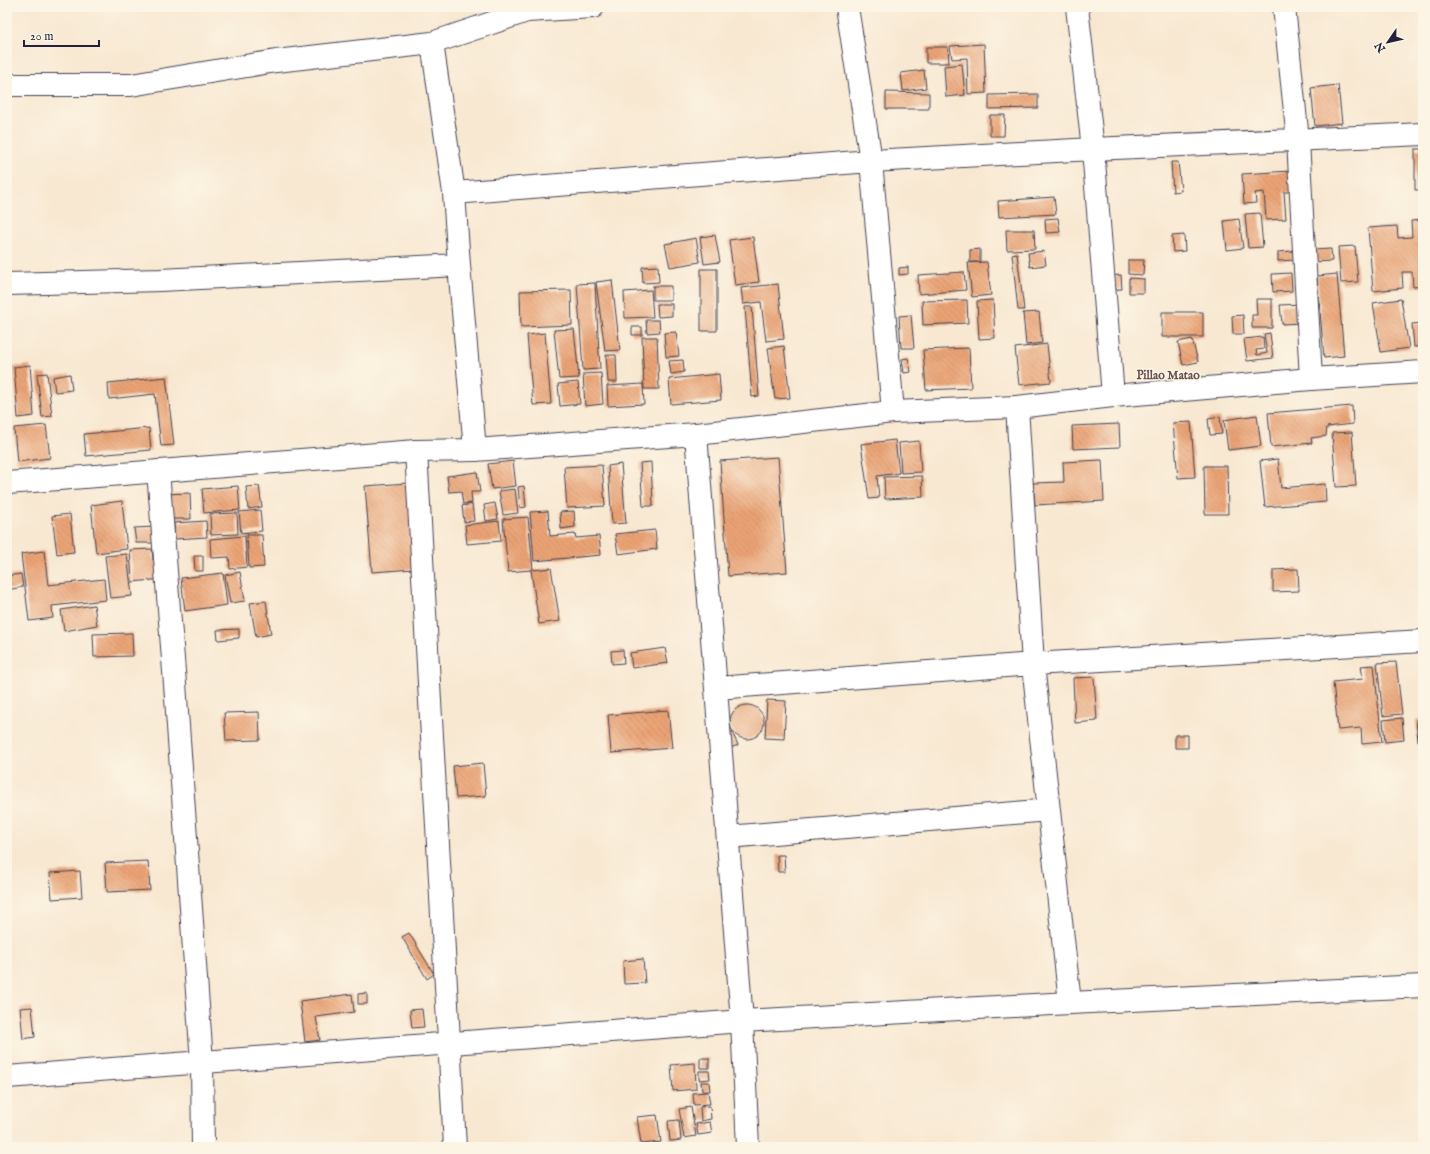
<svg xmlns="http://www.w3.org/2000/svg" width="1430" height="1154" viewBox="0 0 1430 1154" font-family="'IM FELL English',serif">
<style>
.building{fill:url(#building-back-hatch)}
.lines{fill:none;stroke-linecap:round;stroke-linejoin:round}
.minor-casing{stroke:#424052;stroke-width:24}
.tertiary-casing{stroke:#424052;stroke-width:24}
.minor{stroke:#fff;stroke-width:22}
.tertiary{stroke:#fff;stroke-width:22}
.labels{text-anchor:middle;stroke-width:3;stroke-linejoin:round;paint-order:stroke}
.neighbourhood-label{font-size:12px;font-weight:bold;fill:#684f4f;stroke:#fcf5e5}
</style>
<defs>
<pattern id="building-back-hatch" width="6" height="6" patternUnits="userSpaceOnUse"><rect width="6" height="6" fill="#eaa375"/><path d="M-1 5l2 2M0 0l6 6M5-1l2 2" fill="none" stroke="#c88c66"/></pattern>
</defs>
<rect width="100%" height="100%" fill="#fcf5e5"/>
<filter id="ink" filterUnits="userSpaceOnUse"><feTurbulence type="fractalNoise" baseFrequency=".025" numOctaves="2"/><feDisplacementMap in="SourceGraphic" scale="8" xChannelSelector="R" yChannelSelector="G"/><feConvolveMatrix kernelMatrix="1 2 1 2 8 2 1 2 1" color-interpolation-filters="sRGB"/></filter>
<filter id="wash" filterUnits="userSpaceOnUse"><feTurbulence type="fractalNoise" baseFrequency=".012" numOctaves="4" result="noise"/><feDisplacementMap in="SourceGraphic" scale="16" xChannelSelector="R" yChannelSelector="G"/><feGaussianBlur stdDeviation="0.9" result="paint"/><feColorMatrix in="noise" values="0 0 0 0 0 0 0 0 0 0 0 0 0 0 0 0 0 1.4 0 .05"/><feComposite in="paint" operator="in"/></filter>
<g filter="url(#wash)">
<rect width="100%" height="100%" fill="#f8e8d2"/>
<g id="blocks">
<path class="building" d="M984 44 986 93 968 94 967 58 952 59 950 46Z
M926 47H948L949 63H926Z
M962 64 965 95 946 97 944 66Z
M924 70 926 88 903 91 901 73Z
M1338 85 1342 123 1315 126 1311 88Z
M886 92 929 93V109H886Z
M1038 94V108L989 109V95Z
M990 115H1005L1004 136H990Z
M1415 149H1423V190H1415Z
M1171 162H1178L1181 191 1173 192Z
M1290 171 1292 192H1284L1286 219 1266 220 1264 192 1255 193 1256 203 1244 204 1242 174Z
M1054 197 1056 214 999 217 998 201Z
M1260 213 1263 247 1248 248 1245 214Z
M1058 218 1060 232 1046 233 1045 219Z
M1239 219 1243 248 1227 250 1224 221Z
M1423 220V286L1413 287 1412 272H1402L1403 288 1373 291 1368 228 1397 226 1398 238 1412 237 1411 221Z
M1006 230H1034L1035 249 1007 250Z
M715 235 720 262 704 264 700 237Z
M1184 235 1185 251 1173 252 1172 236Z
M753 237 759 282 735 285 729 240Z
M696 238 700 262 670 267 665 244Z
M1355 246 1358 282 1341 283 1338 247Z
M980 249V262H970V250Z
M1331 249 1332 261 1313 262 1312 250Z
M1044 251 1046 265 1030 267 1028 253Z
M1293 251 1294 260 1278 261V252Z
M1017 253 1024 310H1018L1012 254Z
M1128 260H1144L1143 275 1128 274Z
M983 262H987L991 295 972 297 968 263Z
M658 266 659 282 643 283 642 267Z
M908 267V274L899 275V268Z
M701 269H717V331H701Z
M964 272 966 290 919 294 918 275Z
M1291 273 1292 291 1273 292 1272 274Z
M1337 274 1344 356 1324 358 1317 276Z
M1121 275 1122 289 1107 290 1106 276Z
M1129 278 1144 279V293H1129Z
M612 280 620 350 605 351 596 282Z
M595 283 600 369 583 370 577 284Z
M778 284 784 339 766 341 761 302 743 304 741 288Z
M653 286H671V300H653Z
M571 290 572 325 521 327 520 291Z
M651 290 653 317 625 318 624 292Z
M1256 299H1272V328H1252V315H1257Z
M1401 299 1409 348 1381 352 1373 303Z
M967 300 968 323 923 325 922 301Z
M993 300 995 338 979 339 977 301Z
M657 304H672V316L658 317Z
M1301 304 1302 323 1282 324 1280 305Z
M745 307H752L759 396 752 397Z
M1039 312 1042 343 1026 345 1023 313Z
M1162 312H1203V337H1162Z
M911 315 914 348H901L899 316Z
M1243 315 1244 334H1233L1232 316Z
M646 320H659L660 332 647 333Z
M1423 323V346L1414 347 1412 324Z
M632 327H642V335H632Z
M574 329 579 378 559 379 554 330Z
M676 332 679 356 666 357 664 333Z
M545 333 551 404 533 405 527 335Z
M1270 333 1273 358 1247 361 1244 339 1263 337 1264 349 1256 350 1257 355 1267 353 1264 334Z
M642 337H657L659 389H644Z
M1192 339 1198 362 1183 365 1178 342Z
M1047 344 1051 382 1019 385 1015 348Z
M784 346 790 398 775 399 768 348Z
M969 348 971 388 926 390 923 350Z
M606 355H616L617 382H608Z
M908 358 911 372 904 373 902 359Z
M683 360 684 372 671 374 669 361Z
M30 365 34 416 18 418 14 367Z
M47 373 52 416 42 417 37 374Z
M601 373 603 404 585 406 583 374Z
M70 374 72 390 55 392 53 377Z
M719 374 721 400 671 404 669 379Z
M166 377 174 445 161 446 155 394 109 399 108 383Z
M578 382 580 404 560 406 558 384Z
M643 384 644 404 608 406 607 386Z
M1352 406 1353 424 1327 427 1326 436 1311 438 1312 443 1271 447 1268 413Z
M1257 415 1261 446 1228 450 1224 420Z
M1220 417 1222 434 1210 435 1208 419Z
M1191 422 1195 477 1178 478 1173 423Z
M1119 424 1120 447 1073 449 1072 426Z
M46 425 50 458 17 462 14 428Z
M149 428 151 450 86 456 84 434Z
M1352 432 1356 486 1336 487 1332 433Z
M895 440 899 473 877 476 879 498 869 499 861 444Z
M919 441 921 472 901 473 899 443Z
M778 457 787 572 728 576 720 461Z
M1278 459 1281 488 1325 484 1326 502 1265 507 1260 461Z
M1102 460 1104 501 1035 505 1033 483 1064 482 1063 462Z
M513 461 516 486 492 489 488 464Z
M651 462 653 506H643L640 463Z
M621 464 626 523 612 524 608 466Z
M602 465 605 506 567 508 564 467Z
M1204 466H1227L1228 514H1205Z
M477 472 480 492H471L472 503 463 504 461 491 449 492 447 476Z
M922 476 923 497 885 499 884 477Z
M408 483 414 569 372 572 365 486Z
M238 486 240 510 204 513 202 489Z
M259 486 262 507 248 509 246 487Z
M524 486 526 507 520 508 518 487Z
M515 489 518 513 503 515 499 491Z
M190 493 191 519H163V494Z
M122 501 127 549 96 553 91 505Z
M495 503 498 519 486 521 484 505Z
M472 504 474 521 464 522 462 506Z
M260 510 262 531 241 533 239 512Z
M548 511 550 536 575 534 576 538 599 536 601 555 534 561 530 512Z
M574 511 575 527 561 529 560 512Z
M237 513 238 534 211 535 210 514Z
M70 514 74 552 57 554 52 516Z
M528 517 533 570 551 568 560 621 539 624 531 570 508 572 503 519Z
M206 521 207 537 175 539 174 523Z
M499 521 501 541 467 544 465 525Z
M155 527 156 543H136L134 528Z
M655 530 657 549 618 554 615 534Z
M247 535H262L264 567 249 568Z
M245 536 247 567 230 569 229 557 211 558 210 539Z
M152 549 153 560H162L163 579 132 582 130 550Z
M44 551 48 585 104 579 106 600 52 606 53 618 29 621 21 554Z
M127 554 132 596 110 598 105 556Z
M194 556H203V571H195Z
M1298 569 1299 591 1273 592V570Z
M240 572 245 601 230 603 225 575Z
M223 573 227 605 185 611 181 578Z
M21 574 23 587 7 590V576Z
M266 601 271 634 256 637 250 603Z
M94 605 97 625 64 631 61 610Z
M239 629V638L218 640 217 630Z
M132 633 133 656 94 657 93 634Z
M665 648 668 663 632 668 630 653Z
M623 650 624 663 612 664 611 651Z
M1396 662 1402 714 1383 716 1377 663Z
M1374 665 1382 742 1362 744 1361 728 1338 730 1333 682 1363 679 1361 666Z
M1094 677 1097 721 1075 723 1073 678Z
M767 700 786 701 784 739 765 738Z
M730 722a17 17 0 1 1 34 0a17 17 0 1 1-34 0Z
M668 710 672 748 611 753 608 715Z
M259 712 260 740 226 741 224 713Z
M1402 718 1404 740 1385 742 1383 720Z
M1423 719V740L1418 741 1416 720Z
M732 732 738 745 728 749 723 736Z
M1175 735H1188V748H1175Z
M483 763 486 796 456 798 453 766Z
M777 855H784L785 872H778Z
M148 861 150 890 107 892 105 863Z
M80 871 82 897 52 899 50 873Z
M409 933 434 974 427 979 402 937Z
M643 959 645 983 624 984 623 961Z
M367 993V1004H358V994Z
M352 994 354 1012 316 1017 320 1040 305 1042 300 1001Z
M32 1007 35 1037 23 1039 20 1008Z
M422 1009 424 1027 412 1028 410 1010Z
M700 1058H709V1068H700Z
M695 1063 696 1089 673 1091 671 1065Z
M699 1071H709L710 1079 699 1080Z
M701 1082H709L710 1091H702Z
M708 1092 710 1104 694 1105 693 1093Z
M710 1106 711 1119 701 1121 700 1107Z
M691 1107 696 1136 684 1138 679 1109Z
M657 1115 661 1142 641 1144 637 1117Z
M679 1120 681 1140 670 1141 668 1121Z
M710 1122 712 1133 698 1135 696 1124Z"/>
</g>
</g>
<g filter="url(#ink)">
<use href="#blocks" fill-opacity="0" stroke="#424052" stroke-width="1"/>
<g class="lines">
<g class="minor-casing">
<path id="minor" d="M847 7 871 161 893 412
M1077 7 1093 149 1113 396
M1284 7 1298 140 1311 379
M432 43 527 11 593 7
M7 85H131L276 61 432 43 454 193 459 265 475 450
M454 193 871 161 1093 149 1423 134
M7 284 160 280 459 265
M1017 407 1033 664 1070 1003
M696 434 742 1021 748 1147
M416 451 455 1147
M158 471 175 684 202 1062 203 1147
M717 688 1033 664 1423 641
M728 837 1049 810
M7 1077 742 1021 1070 1003 1423 986"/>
</g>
<g class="tertiary-casing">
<path id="tertiary" d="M7 483 416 451 475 450 696 434 893 412 1017 407 1113 396 1311 379 1423 372"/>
</g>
<use href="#minor" class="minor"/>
<use href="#tertiary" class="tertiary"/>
</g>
</g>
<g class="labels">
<g class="neighbourhood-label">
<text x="1168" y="379">Pillao Matao</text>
</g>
</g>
<rect width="1430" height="1154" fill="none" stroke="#fcf5e5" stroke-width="24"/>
<g transform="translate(1388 42) rotate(236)" stroke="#fcf5e5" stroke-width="3" paint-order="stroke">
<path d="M0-3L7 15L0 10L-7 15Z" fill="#22223b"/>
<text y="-6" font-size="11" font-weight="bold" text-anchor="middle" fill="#22223b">N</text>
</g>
<path d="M24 40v6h75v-6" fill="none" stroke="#22223b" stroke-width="2"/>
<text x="30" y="40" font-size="12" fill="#22223b" stroke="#fcf5e5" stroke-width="3" paint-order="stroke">20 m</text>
</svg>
